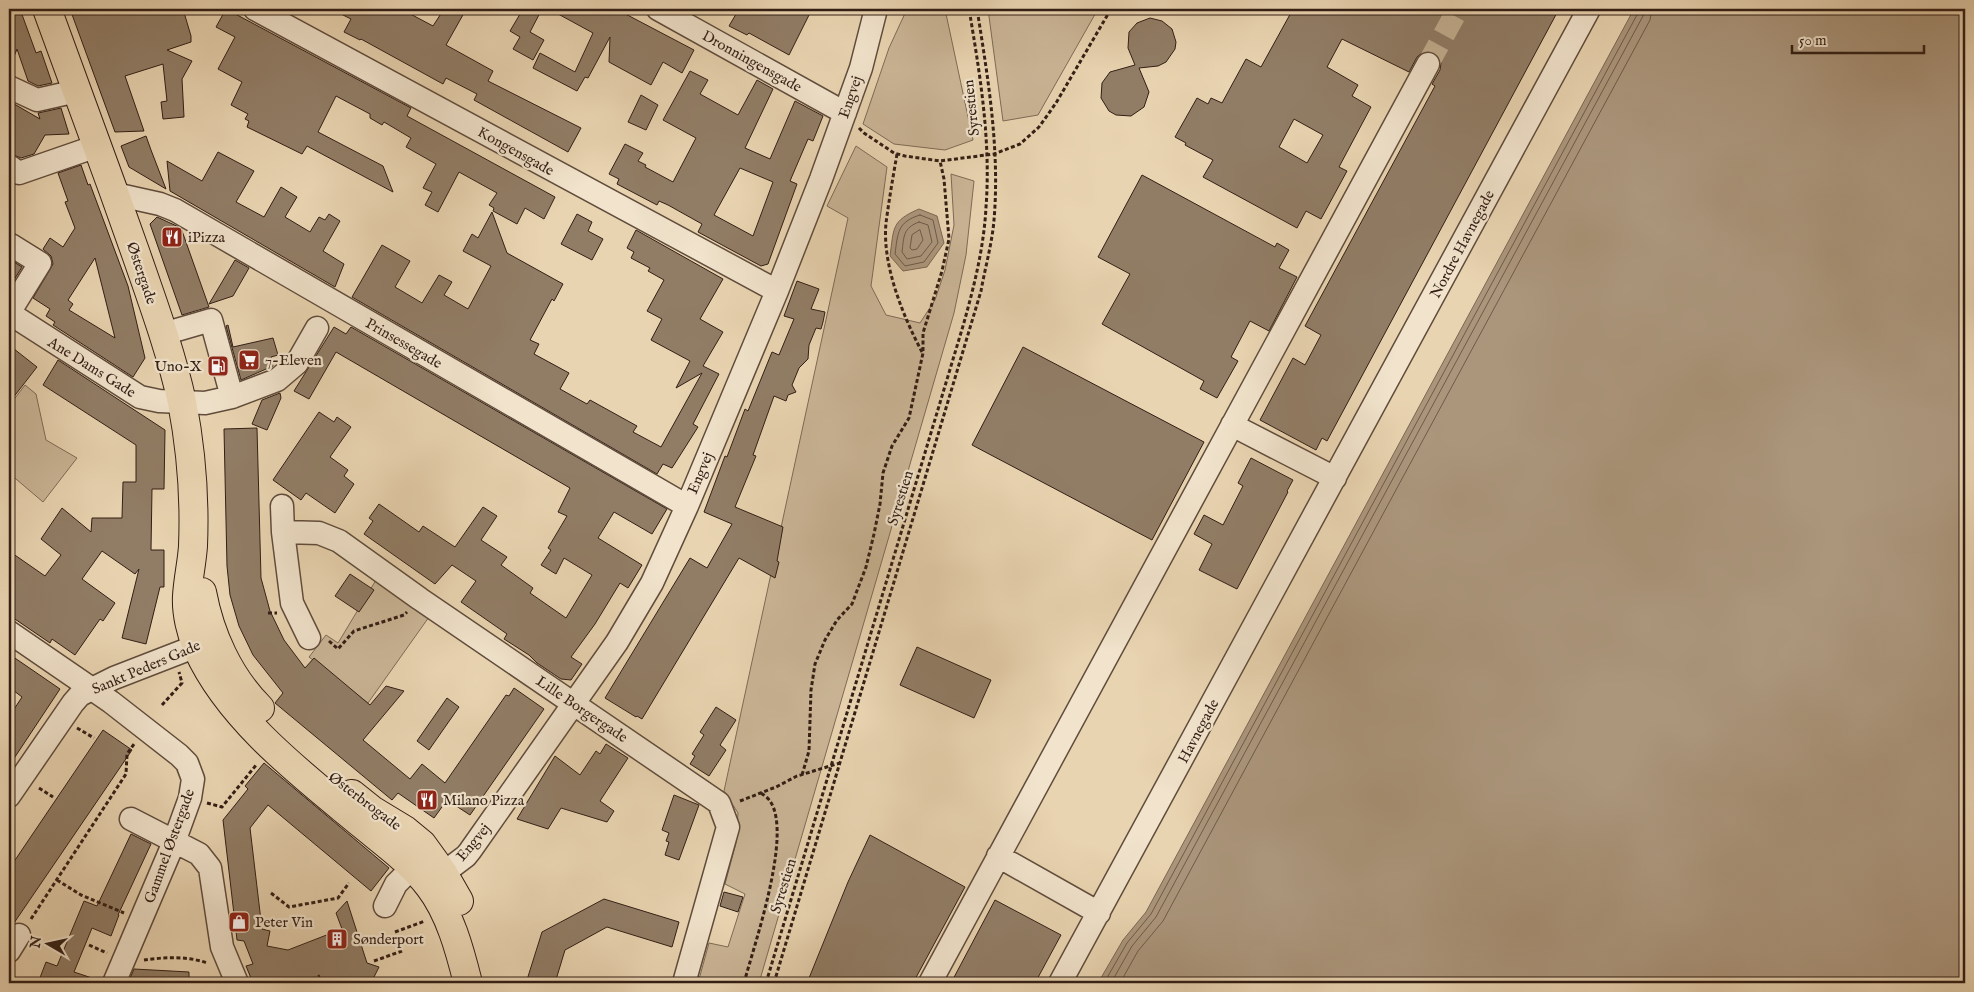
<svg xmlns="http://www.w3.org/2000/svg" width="1974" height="992" viewBox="0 0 1974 992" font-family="'IM FELL English',serif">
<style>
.green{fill:#cab596;stroke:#7e6a56}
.water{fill:#ab967c;stroke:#7b6653}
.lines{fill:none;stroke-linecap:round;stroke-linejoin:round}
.shore{stroke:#6e5a48;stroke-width:1}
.building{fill:#917d66;stroke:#321e15;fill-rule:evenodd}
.minor-tunnel{stroke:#c4b092;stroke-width:22;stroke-dasharray:22 11;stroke-linecap:butt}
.minor-casing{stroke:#604c3c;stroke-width:25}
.major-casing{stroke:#321e15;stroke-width:30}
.path{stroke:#321e15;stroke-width:3;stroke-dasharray:4 2.5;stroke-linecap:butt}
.minor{stroke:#f1e3cc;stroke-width:22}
.major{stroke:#e9d4b1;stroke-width:28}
.labels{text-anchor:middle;stroke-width:4.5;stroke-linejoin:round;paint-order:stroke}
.street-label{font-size:15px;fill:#321e15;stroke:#f1e3cc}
.poi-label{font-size:15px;fill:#321e15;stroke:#f1e3cc;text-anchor:start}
</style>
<rect width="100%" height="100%" fill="#e9d4b1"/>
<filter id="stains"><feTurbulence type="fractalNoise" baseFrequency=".004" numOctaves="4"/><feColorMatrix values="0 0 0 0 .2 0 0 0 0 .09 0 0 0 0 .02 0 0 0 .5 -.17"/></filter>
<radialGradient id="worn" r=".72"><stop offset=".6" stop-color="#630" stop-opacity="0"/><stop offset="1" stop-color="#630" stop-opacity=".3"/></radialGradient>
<path class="green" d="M907 9H945L973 140 945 150 894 144 863 124 889 48Z
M988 9H1098L1038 115 1003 121Z
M856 146 887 167 871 286 886 315 920 323 935 300 945 270 954 225 951 174 974 181 966 255 954 313 759 983H698L709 943 728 947 745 894 725 884 736 843 738 813 724 791 848 218 827 206Z
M25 385 36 394 46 440 77 458 43 502 9 473V406Z
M376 580 429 617 368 703 309 657 326 635 338 643Z"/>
<path class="water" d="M1634 9H1965V983H1098L1123 940 1146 912Z
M919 209 937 216 944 243 927 267 903 271 890 256C894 228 891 221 919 209Z"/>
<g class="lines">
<path class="shore" d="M920 215 933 220 938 243 924 262 905 266 895 254C898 233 897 222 920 215Z
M919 222 928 225 932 242 921 256 907 259 902 252C904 236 903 228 919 222Z
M920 230 923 240 917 249 912 250 910 248 912 235Z
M1104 983 1127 943 1151 914 1638 13V9
M1111 983 1132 946 1156 917 1643 16 1645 9
M1120 983 1138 951 1163 921 1650 20 1652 9"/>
</g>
<path class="building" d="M9 9H20L36 53 41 51 52 83 38 86 28 81 17 49 9 69Z
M70 9H183L191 36V42L167 50 192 61 182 79 184 117 163 119 161 102 167 101 163 64 125 76 144 131 115 132Z
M226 9 411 108 407 116 555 197 544 219 525 208 517 224 493 211 494 208 489 205 497 193 459 172 438 212 425 205 432 192 423 188 436 164 406 147 411 138 384 122 382 125 370 118V114L336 96 318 132 383 166 393 192 307 146 302 154 247 127 249 121 245 119 248 114 231 105 242 82 218 69 235 37 216 27Z
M331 9H401L433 26 444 9H456L464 13 446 45 493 71 488 81 581 128 568 152 474 100 477 94 446 78 443 84 361 39 360 40 344 32 351 19Z
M523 9H542L530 32 544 40 533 60 513 49 520 37 510 31Z
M549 9H616L694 50 682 73 663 62 651 85 609 62 610 37 588 78 585 77 577 91 533 68 540 53 575 72 593 33Z
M739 9H812L789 55 749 33 747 35 729 26Z
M1293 9H1559L1327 441 1322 438 1316 450 1260 420 1293 358 1305 365 1321 335 1305 326 1435 86 1432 84 1440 70 1441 63 1439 58 1435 53 1427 51 1422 53 1417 57 1409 72 1342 39 1327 67 1358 85 1352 96 1371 107 1339 167 1347 171 1321 219 1306 211 1297 228 1203 177 1213 160 1185 145 1186 143 1175 137 1197 98 1208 104 1211 98 1222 103 1246 59 1261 67ZM1294 119 1323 135 1307 163 1279 147Z
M1150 18 1162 21 1172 29 1176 42 1175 49 1166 62 1158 66 1139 68 1149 92 1144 107 1131 116 1116 115 1109 111 1101 98 1102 83 1110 72 1135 65 1128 48 1129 32 1137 23Z
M690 71 708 80 700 94 738 115 757 80 773 89 745 148 770 159 795 101 823 116 813 141 808 139 790 181 797 184 768 264 761 266 698 232 702 224 668 205 659 201 657 205 617 184 619 179 609 174 625 144 643 153 638 161 646 165 645 167 673 182 696 138 663 120ZM740 168 773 182 753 236 714 215Z
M641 95 658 105 646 130 628 122Z
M9 101 40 119 38 113 61 108 69 134 45 135 34 154 21 158 9 153Z
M146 136 151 150 166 189 129 167 121 146Z
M218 152 254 171 236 202 264 217 281 187 297 197 285 217 310 232 319 217 325 220 329 214 340 221 323 251 344 264 335 287 170 191 167 161 202 181Z
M81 165 88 185 90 184 128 286 145 358 133 377 53 325 55 322 46 316 50 309 33 298 53 264 51 256 43 249 50 238 63 247 75 228 65 202 68 201 58 173ZM95 258 115 338 69 310 73 304 68 300Z
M1142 175 1275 247 1277 243 1289 250 1279 268 1297 277 1269 331 1250 321 1231 357 1238 361 1217 398 1200 389 1204 381 1102 324 1130 274 1098 257Z
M492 212 507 253 563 284 554 301 552 299 530 340 539 344 534 354 569 373 560 389 587 404 590 400 637 426 633 432 661 447 702 373 676 388 690 361 651 340 662 319 647 311 664 280 648 271 650 268 631 258 634 252 627 248 636 230 723 279 700 319 723 332 703 366 719 374 693 424 698 427 672 468 663 464 657 474 352 297 382 245 410 261 395 287 422 303 439 275 452 282 444 295 468 309 491 266 463 251 472 234 478 238Z
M577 214 592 222 588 231 603 239 592 260 561 244Z
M157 217 181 228 209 307 182 315 150 224Z
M9 259 22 267 9 288Z
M235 260 249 268 233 296 209 304Z
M797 281 819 289 811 309 825 312 823 322 821 329 816 328 809 345 808 359 799 368 792 385 796 392 788 395 786 401 774 396 753 455 756 456 735 507 783 527 777 561 779 562 775 578 739 558 642 719 637 716 636 717 605 698 690 558 707 568 732 524 704 512 725 456 727 457 745 409 748 411 772 352 779 355 794 319 784 316Z
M228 325 233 347 273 338 278 355 271 357 273 366 241 380 226 326Z
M334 327 346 334 351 327 667 509 652 534 614 512 598 538 642 565 628 588 620 583 595 624 571 657 582 664 571 680 561 679 537 663 529 655 504 639 507 634 461 602 476 581 452 565 435 584 364 534 373 521 369 518 379 504 419 532 423 526 455 547 483 507 497 516 481 540 507 557 501 565 533 588 530 593 566 618 592 575 564 558 556 574 541 565 551 550 548 548 567 516 558 512 570 488 336 352 309 399 294 391Z
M9 345 37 367 9 403Z
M1023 347 1204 442 1152 540 972 445Z
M58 360 165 430 164 489H152L151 550H164V587H160L146 644 122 638 139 569 135 574 102 551 82 579 115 603 103 621 100 619 75 655 52 639 50 643 9 615V551L45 576 61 555 41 539 62 508 91 532 92 518H122L123 482H136V445L43 385Z
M280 393 281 398 267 430 252 424 262 400Z
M319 412 334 422 337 417 351 427 330 457 348 470 344 476 354 484 335 513 306 493 301 500 273 480Z
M257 428 261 578 270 611 284 640 305 668 314 658 370 705 386 686 404 691 363 740 410 779 422 764 445 783 506 695 509 696 514 688 544 709 470 815 447 800 434 818 398 793 392 800 275 703 283 693 253 655 239 626 230 595 227 566 224 429Z
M1251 458 1293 480 1287 491 1288 492 1237 589 1199 570 1212 544 1194 534 1204 515 1223 525 1243 486 1238 483Z
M350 574 374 590 359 612 335 596Z
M917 647 991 680 974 718 900 685Z
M9 654 60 689 9 766V717L22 697 9 687Z
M447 698 459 707 429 750 417 741Z
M716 707 736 720 720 745 726 750 709 776 690 764 695 756 692 754 704 735 700 732Z
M103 730 132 750 14 923 9 927V869Z
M606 744 628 758 600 801 614 811 607 822 561 808 548 829 517 819 555 756 580 775 596 751 600 754Z
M264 763 389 868 371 891 268 805 250 828 262 929 270 931 267 946 288 950 342 929 336 913 347 901 367 963 379 967 371 983H253L246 966 253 964 244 941 237 940 223 820 248 789 245 786Z
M674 795 699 805 679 860 665 855 669 842 666 841 669 833 662 830Z
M131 834 151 844 118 915H119L111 936 92 928 74 972 101 981 100 983H38L46 962 57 966 84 901 97 906Z
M870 835 965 887 913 983H807L848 882Z
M724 892 743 897 738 912 720 906Z
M604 899 679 922 672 947 607 927 565 950 555 983H526L542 932Z
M995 900 1061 935 1035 983H951Z
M134 969 189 972V983H128Z"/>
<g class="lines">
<path class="minor-tunnel" d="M1428 64 1458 9"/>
<g class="minor-casing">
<path id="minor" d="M255 9 777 291
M658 9 845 113
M9 87 37 100 77 91
M9 166 19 173 97 146
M115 194 160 204 175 210 687 506
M9 313 140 397 159 401 205 403 232 397 211 320 163 334
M9 313 40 263 11 245
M232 397 277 380 297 363 317 328
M1232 425 1335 478
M282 506 283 532 292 603 309 638
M283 532 319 533 339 541 420 599 719 803 728 827 684 983
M9 632 111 702 179 755 187 763 193 779 190 798 174 842 114 983
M9 796 73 703 80 695 114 678 212 640
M131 819 199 854 210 868 222 947 237 983
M998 856 1099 913
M429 884 466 856 470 851 617 642 652 583 687 506 777 291 821 179 861 68 876 9
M385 906 396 884 424 856
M9 951 19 935
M930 983 1428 64
M1060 983 1589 9"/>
</g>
<g class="major-casing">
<path id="major" d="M47 9C77 90 107 172 136 254 153 303 171 352 182 402 191 449 195 498 193 546 192 562 188 579 187 596 186 613 191 634 198 650 230 721 305 777 364 826 386 844 412 863 429 886 450 913 460 951 468 983
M202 592C210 635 229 677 260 708
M352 794 372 810 405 830 422 844 443 873 459 901"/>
</g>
<path class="path" d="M859 128 864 133 894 153 905 156 940 161 994 154 1020 144 1039 127 1056 103 1111 9
M897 154C893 177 889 200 886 223 882 265 903 316 922 352
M268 613H277
M329 641 338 649 354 631 404 615 407 612
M162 705 182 683 179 672
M77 728 94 738
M802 775 809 751 811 690 815 664 825 640 837 620 852 604 866 567 874 534 880 504 883 473 892 446 909 418 923 353V333L942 271 949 239 944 179 940 161
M39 788 53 797
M740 801 776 787 797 776 840 763
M207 803 222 807 257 764
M9 856 11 857
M57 880 81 895 124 913
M271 893 289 907 338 898 349 883
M31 919 126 774 127 754 134 744
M395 932 425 921
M89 945 107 953
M144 960C164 957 188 956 207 963
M374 961 402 951
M306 982 320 976
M744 983C754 945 793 834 770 801 768 798 764 795 761 793
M766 983 963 326C974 287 984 247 986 207 991 141 980 74 969 9
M774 983 981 291C985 268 992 244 994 220 1000 150 988 78 977 9"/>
<use href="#minor" class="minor"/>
<use href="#major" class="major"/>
</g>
<defs>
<g id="restaurant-square" transform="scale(1.125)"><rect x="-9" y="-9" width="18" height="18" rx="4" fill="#8f2418" stroke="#f1e3cc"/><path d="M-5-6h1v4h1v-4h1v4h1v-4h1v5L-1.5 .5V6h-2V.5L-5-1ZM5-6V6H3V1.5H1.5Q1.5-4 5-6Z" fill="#fff"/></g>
<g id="supermarket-square" transform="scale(1.125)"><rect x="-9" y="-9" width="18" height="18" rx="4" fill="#8f2418" stroke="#f1e3cc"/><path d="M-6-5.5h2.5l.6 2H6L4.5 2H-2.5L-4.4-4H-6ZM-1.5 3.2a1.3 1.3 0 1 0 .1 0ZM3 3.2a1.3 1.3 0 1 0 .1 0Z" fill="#fff"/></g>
<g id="fuel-square" transform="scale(1.125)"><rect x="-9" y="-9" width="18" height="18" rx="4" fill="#8f2418" stroke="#f1e3cc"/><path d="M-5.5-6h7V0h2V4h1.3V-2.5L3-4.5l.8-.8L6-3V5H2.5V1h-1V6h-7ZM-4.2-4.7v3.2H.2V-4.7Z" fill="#fff"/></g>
<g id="shop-square" transform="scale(1.125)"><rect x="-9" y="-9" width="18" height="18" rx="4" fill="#8f2418" stroke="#f1e3cc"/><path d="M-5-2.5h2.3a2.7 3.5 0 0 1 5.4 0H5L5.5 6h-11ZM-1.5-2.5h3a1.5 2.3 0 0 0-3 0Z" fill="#fff"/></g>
<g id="building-square" transform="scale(1.125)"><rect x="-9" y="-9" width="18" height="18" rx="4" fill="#8f2418" stroke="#f1e3cc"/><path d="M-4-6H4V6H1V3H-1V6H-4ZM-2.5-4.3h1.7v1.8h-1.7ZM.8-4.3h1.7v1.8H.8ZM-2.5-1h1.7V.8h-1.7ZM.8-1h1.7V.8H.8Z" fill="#fff"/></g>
</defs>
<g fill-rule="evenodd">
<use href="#restaurant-square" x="172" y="237"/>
<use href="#supermarket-square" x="249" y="360"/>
<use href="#fuel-square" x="218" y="366"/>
<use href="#restaurant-square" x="427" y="800"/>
<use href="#shop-square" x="239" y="922"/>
<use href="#building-square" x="337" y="939"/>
</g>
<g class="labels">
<g class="street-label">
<text transform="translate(752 61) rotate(29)" y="5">Dronningensgade</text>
<text transform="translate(850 97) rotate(-71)" y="5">Engvej</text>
<text transform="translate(971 108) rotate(-96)" y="5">Syrestien</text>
<text transform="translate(516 151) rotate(29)" y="5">Kongensgade</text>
<text transform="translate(1462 244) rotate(-62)" y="5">Nordre Havnegade</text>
<text transform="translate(142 273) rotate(71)" y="5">Østergade</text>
<text transform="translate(404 343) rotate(30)" y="5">Prinsessegade</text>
<text transform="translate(92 367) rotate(32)" y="5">Ane Dams Gade</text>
<text transform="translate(700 473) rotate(-67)" y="5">Engvej</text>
<text transform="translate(900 498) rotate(-73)" y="5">Syrestien</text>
<text transform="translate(146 667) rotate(-23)" y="5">Sankt Peders Gade</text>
<text transform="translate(582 709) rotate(34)" y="5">Lille Borgergade</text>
<text transform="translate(1198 731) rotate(-62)" y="5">Havnegade</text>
<text transform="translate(365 801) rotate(37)" y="5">Østerbrogade</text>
<text transform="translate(473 842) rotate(-50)" y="5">Engvej</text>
<text transform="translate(169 846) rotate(-70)" y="5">Gammel Østergade</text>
<text transform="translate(783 886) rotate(-73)" y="5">Syrestien</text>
</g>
<g class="poi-label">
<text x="188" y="242">iPizza</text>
<text x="265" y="365">7-Eleven</text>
<text x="202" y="371" text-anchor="end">Uno-X</text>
<text x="443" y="805">Milano Pizza</text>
<text x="255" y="927">Peter Vin</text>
<text x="353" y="944">Sønderport</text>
</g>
</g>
<rect width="1974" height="992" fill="none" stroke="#e9d4b1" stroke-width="30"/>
<rect x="10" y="10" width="1954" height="972" fill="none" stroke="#321e15" stroke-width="2.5"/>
<rect x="15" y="15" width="1944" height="962" fill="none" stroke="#321e15"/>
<g transform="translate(48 944) rotate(279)" stroke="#f1e3cc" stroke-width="4" paint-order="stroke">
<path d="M0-4L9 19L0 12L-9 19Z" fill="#321e15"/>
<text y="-8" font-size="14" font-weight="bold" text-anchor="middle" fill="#321e15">N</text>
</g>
<path d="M1792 45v8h132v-8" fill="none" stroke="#321e15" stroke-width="2.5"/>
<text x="1799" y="45" font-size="15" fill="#321e15" stroke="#f1e3cc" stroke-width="4" paint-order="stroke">50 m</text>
<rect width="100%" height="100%" filter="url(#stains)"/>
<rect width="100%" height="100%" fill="url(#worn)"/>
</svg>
